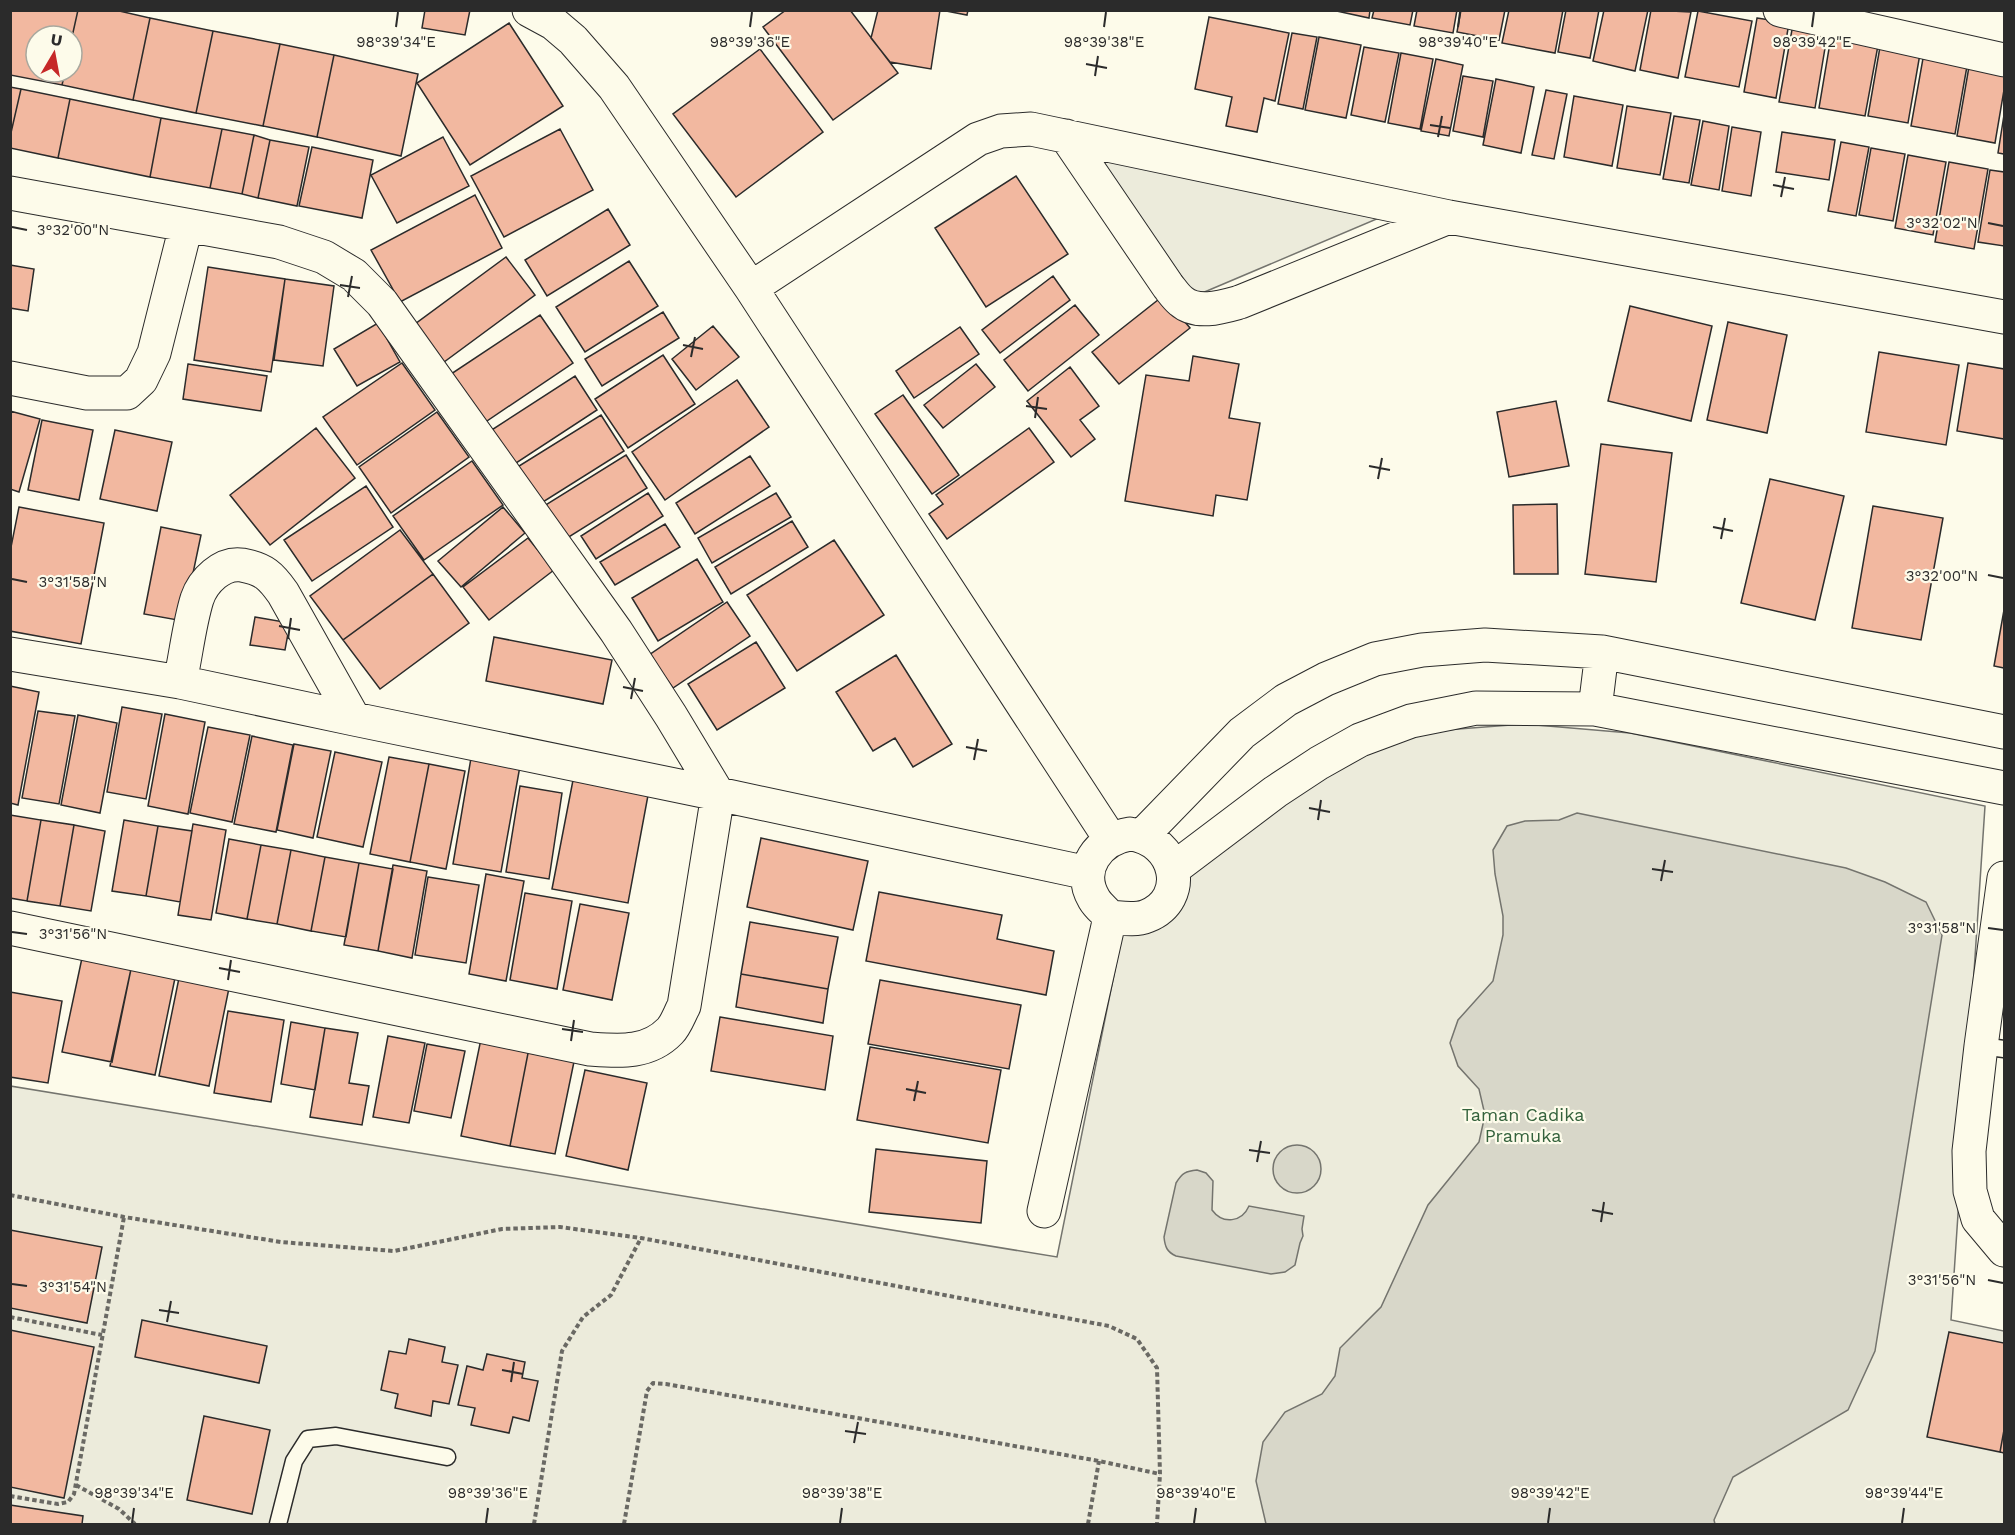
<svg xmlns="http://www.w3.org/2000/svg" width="2015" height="1535" viewBox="0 0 2015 1535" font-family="'Work Sans',sans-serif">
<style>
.green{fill:#ecebdb;stroke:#74746e;stroke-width:1.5}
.water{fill:#d8d7c9;stroke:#74746e;stroke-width:1.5}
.building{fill:#f2b8a0;stroke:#2b2b2b;stroke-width:1.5}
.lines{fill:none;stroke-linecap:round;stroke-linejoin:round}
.service-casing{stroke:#2b2b2b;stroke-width:19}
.minor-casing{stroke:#2b2b2b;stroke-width:35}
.path{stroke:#6a6964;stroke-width:4;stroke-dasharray:4.5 3;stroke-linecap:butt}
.service{stroke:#fdfbea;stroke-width:16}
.minor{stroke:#fdfbea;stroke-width:33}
.ticks{fill:none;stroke:#2b2b2b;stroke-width:2}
.labels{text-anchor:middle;stroke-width:4.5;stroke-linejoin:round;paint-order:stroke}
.park-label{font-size:18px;fill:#34623c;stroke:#fdfbea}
.ticks-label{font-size:15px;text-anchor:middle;fill:#2b2b2b;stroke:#fdfbea;stroke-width:4.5;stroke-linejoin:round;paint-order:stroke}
</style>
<rect width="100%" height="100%" fill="#fdfbea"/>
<path class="green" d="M1099 158 1379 218 1195 296Z
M1524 724 1630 733 1985 806 1951 1320 2004 1331V1524H11L10 1086 1057 1257 1122 935 1163 925 1186 899 1189 872 1233 838 1367 750 1432 731Z"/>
<path class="water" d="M1577 813 1846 868 1885 882 1926 902 1942 935 1875 1351 1848 1410 1733 1477 1714 1520 1715 1524H1266L1256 1481 1263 1442 1285 1412 1322 1394 1335 1376 1340 1348 1381 1307 1428 1205 1479 1142 1485 1115 1479 1089 1458 1066 1450 1043 1458 1020 1493 981 1503 935V916L1495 874 1493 850 1507 826 1525 821 1559 820Z
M1273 1169a24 24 0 1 1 48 0a24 24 0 1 1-48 0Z
M1197 1170 1206 1173 1213 1181 1212 1210C1223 1225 1242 1222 1249 1206L1304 1216 1302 1229 1303 1236 1300 1243 1295 1265 1285 1272 1271 1274 1176 1256C1167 1252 1165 1247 1164 1237L1176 1183C1182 1173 1186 1171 1197 1170Z"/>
<path class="building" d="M10 10H78L72 37 36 36V72H65L62 85 10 75Z
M78 10H115L150 18 133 100 62 85 65 72H72V37Z
M425 10H470L465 35 422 28Z
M786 10H850L898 73 833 120 763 27Z
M878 10H940L931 69 890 62 871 38Z
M941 10H968L967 15Z
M1332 10H1370L1369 18Z
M1374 10H1413L1410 25 1372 18Z
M1417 10H1457L1453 33 1414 26Z
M1461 10H1505L1499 40 1457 32Z
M1509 10H1563L1555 53 1502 43Z
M1566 10H1599L1590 58 1558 52Z
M1604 10H1648L1635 71 1593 61Z
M1651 10 1691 12 1678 78 1640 70Z
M1698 11 1752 21 1739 87 1685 77Z
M1209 17 1289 33 1275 101 1264 98 1257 132 1226 126 1232 97 1195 89Z
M150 18 213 31 196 113 133 100Z
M1757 18 1789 23 1776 98 1744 92Z
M509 23 563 106 470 165 417 83Z
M1793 24 1828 30 1815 108 1779 102Z
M213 31 280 44 263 126 196 113Z
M1832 31 1879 40 1865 116 1819 108Z
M1292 33 1317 37 1303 109 1278 104Z
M1319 37 1361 45 1346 118 1305 110Z
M1881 41 1921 48 1908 123 1868 116Z
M280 44 334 55 317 137 263 126Z
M1364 47 1399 53 1385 122 1351 115Z
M1925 47 1969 55 1955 134 1911 126Z
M760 49 823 132 736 197 673 114Z
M1401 53 1433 59 1420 129 1388 123Z
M334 55 418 74 401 156 317 137Z
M1971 55 2004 61V90L1995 143 1957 136Z
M1436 59 1463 65 1449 136 1421 131Z
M1463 76 1493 81 1483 137 1453 131Z
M1496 79 1534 87 1521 153 1483 145Z
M10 87 21 89 10 137Z
M21 89 70 99 58 158 10 148V137Z
M1546 90 1567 94 1554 159 1532 155Z
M1574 96 1623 105 1612 166 1564 157Z
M70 99 161 118 150 177 58 158Z
M1627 106 1671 113 1660 175 1617 168Z
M2004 115V154L1998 153Z
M1674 116 1700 120 1689 183 1663 179Z
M161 118 222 129 210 188 150 177Z
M1703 121 1729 126 1719 190 1691 185Z
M1732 127 1761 132 1751 196 1722 191Z
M222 129 254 135 242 194 210 188Z
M560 129 593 190 504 237 471 176Z
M1782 132 1835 140 1829 180 1776 172Z
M254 135 270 140 258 198 242 194Z
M443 137 469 186 397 223 371 175Z
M270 140 309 147 297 206 258 198Z
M1841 142 1869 147 1856 216 1828 211Z
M312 147 373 160 362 218 299 206Z
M1871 148 1905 154 1893 221 1859 215Z
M1908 155 1946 162 1933 235 1895 228Z
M1949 162 1988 169 1974 249 1935 242Z
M1990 170 2004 172V246L1978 242Z
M1016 176 1068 254 986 307 935 228Z
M475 195 502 248 400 302 371 250Z
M608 209 630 245 547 296 525 260Z
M506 257 535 295 440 365 411 327Z
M629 261 658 306 585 352 556 307Z
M10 265 34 269 28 311 10 308Z
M208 267 285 279 271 372 194 360Z
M1053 276 1070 300 1000 353 982 330Z
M285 279 334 286 323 366 274 360Z
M1163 296 1190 328 1119 384 1092 352Z
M1075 305 1099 335 1028 391 1004 360Z
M1630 306 1712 326 1691 421 1608 401Z
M663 312 679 338 602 386 585 359Z
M540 315 573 363 481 425 448 376Z
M1728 322 1787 335 1767 433 1707 420Z
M378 323 400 362 357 386 334 349Z
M713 326 739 357 696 390 672 359Z
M960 327 979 354 914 398 896 371Z
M1879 352 1959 365 1946 445 1866 432Z
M663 355 695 404 628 448 595 399Z
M1193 356 1239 364 1229 418 1260 423 1247 500 1216 495 1213 516 1125 501 1146 375 1189 381Z
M402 363 435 410 357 465 323 417Z
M1968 363 2004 369V439L1957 431Z
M188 364 267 376 261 411 183 399Z
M976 364 995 387 943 428 924 405Z
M1070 367 1099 406 1080 420 1095 439 1071 457 1027 401Z
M575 376 597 410 510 467 487 433Z
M737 380 769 427 665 500 632 452Z
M903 395 959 475 932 494 875 414Z
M1556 401 1569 466 1509 477 1497 412Z
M10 411 40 419 19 492 10 489Z
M437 412 469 457 391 513 359 467Z
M601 415 624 451 535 507 511 471Z
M42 420 93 430 79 500 28 490Z
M316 428 355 478 270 545 230 495Z
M1029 428 1054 462 947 539 929 514 943 504 936 495Z
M115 430 172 442 157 511 100 499Z
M1601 444 1672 453 1656 582 1585 574Z
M626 455 647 488 556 545 536 511Z
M750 456 770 486 695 534 676 503Z
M472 461 503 505 424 560 393 516Z
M1770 479 1844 496 1815 620 1741 603Z
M366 486 393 527 312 581 284 540Z
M648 493 663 516 596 559 581 536Z
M776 493 791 517 712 563 698 538Z
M1557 504 1558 574H1514L1513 505Z
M1873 506 1943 518 1921 640 1852 628Z
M19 507 104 523 81 644 10 631V552Z
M503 507 525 533 461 587 438 561Z
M792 521 808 547 731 594 715 567Z
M665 524 680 547 615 585 600 562Z
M161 527 201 535 183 621 144 614Z
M400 530 433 574 343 640 310 596Z
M528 538 554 570 489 620 463 587Z
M834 540 884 615 797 671 747 595Z
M697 559 723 602 658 641 632 598Z
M433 574 469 623 380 689 343 640Z
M727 602 750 636 673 688 649 655Z
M2004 610V668L1994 666Z
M255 617 290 623 285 650 250 645Z
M494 637 612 660 603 704 486 681Z
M756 642 785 688 717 730 688 684Z
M896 655 952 744 913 767 895 738 873 751 836 692Z
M10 686 39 692 18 805 10 803Z
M122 707 162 714 146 799 107 792Z
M38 711 75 716 59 804 22 798Z
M165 714 205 722 188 814 148 806Z
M78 715 117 723 100 813 61 805Z
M208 727 250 735 232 822 190 813Z
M252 736 293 745 276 832 234 824Z
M294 744 331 751 313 838 277 830Z
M335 752 382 762 363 847 317 837Z
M389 757 429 764 410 862 370 854Z
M471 758 520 766 501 872 453 864Z
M429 764 465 771 446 869 410 862Z
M574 775 649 790 628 903 552 889Z
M520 786 562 793 549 879 506 872Z
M10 815 41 820 27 901 10 898Z
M41 820 74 825 60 906 27 901Z
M124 820 158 826 146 896 112 891Z
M193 824 226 830 211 920 178 915Z
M74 825 105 831 91 911 60 906Z
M158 826 192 831 180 902 146 896Z
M761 838 868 861 853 930 747 907Z
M229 839 261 845 247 919 216 913Z
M261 845 291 850 277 924 247 919Z
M291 850 325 857 311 931 277 924Z
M325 857 359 863 346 937 311 931Z
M359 863 393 869 378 951 344 945Z
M393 865 427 871 412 958 378 951Z
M486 874 524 881 506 981 469 974Z
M428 877 479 885 466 963 415 955Z
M879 892 1002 915 997 939 1054 951 1046 995 866 961Z
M525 893 572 901 557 989 510 980Z
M580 904 629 913 612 1000 563 990Z
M750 922 838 937 828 989 741 974Z
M82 958 131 969 112 1062 62 1052Z
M131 969 175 978 155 1075 110 1066Z
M741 974 828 989 823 1023 736 1007Z
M179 978 229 988 209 1086 159 1076Z
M880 980 1021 1005 1009 1069 868 1044Z
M10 992 62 1001 48 1083 10 1077Z
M228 1011 284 1020 271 1102 214 1093Z
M720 1017 833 1036 825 1090 711 1071Z
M291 1022 325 1028 315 1090 281 1084Z
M325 1028 358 1033 349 1083 369 1086 362 1125 310 1117Z
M482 1034 530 1043 510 1146 461 1136Z
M388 1036 425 1043 409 1123 373 1117Z
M530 1043 576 1052 555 1154 510 1146Z
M427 1044 465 1051 451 1118 414 1111Z
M870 1047 1001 1070 988 1143 857 1120Z
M585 1070 647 1083 628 1170 566 1156Z
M876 1149 987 1161 981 1223 869 1212Z
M10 1230 102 1247 87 1323 10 1308Z
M142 1320 267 1346 259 1383 135 1357Z
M10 1330 94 1347 64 1498 10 1487Z
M1949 1332 2004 1343V1430L2000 1452 1927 1437Z
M409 1339 445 1347 442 1362 458 1365 449 1404 433 1401 431 1416 395 1408 398 1394 381 1390 389 1351 406 1354Z
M487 1354 525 1362 522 1378 538 1381 529 1421 513 1417 509 1433 471 1425 475 1408 458 1405 467 1366 483 1370Z
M204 1416 270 1430 252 1514 187 1500Z
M2004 1430V1453L2000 1452Z
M10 1505 83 1516 82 1524H10Z"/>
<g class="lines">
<g class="service-casing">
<path id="service" d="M1981 1046 2004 1049
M278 1524 294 1461 308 1439 336 1436 447 1457"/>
</g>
<g class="minor-casing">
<path id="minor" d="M529 10 553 23 573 40 614 87 751 288 1111 840
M1780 10 2004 60
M1066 136 1168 286C1172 291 1176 297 1181 301 1197 315 1222 307 1240 302L1449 217
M10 193 279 242 324 257 354 275 382 303 616 631 671 716 718 794 684 1006C680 1013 676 1025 670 1031 648 1054 619 1051 590 1049L10 928
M751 288 978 139 1001 131 1031 129 1449 217 2004 317
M10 378 87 393H127L141 380 154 353 186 226
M10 654 180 682 354 719 718 794 1088 873
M180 682C186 655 189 625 197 599 203 581 222 562 242 565 264 569 271 576 283 593L354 719
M1595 709 1602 652
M1130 834C1178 840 1190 899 1147 916 1135 921 1122 918 1110 917 1105 911 1098 906 1094 899 1076 869 1099 839 1130 834Z
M1142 836 1242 733 1286 700 1326 679 1375 659 1422 650 1485 645 1602 652 2004 732
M1173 869 1275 792 1319 763 1360 740 1411 721 1476 708 1595 709 2004 788
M2004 878 1981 1046 1969 1151 1970 1191 1978 1219 2004 1250
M1044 1211 1110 917"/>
</g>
<path class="path" d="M10 1195 124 1217 281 1242 394 1251 502 1229 560 1227 641 1238 1109 1326 1137 1339 1157 1368 1160 1474 1157 1524
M10 1317 102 1335
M76 1485 119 1509 135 1524
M10 1496 58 1504 68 1502 74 1494 124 1217
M534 1524 562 1351 583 1317 611 1295 641 1238
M624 1524 647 1391 653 1383 666 1384 1099 1461 1160 1474
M1088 1524 1099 1461"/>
<use href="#service" class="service"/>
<use href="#minor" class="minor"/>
</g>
<path class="ticks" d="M396 27 398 12M750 27 752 12M1104 27 1106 12M1458 27 1460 12M1812 27 1814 12M1086 64 1107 68M1095 76 1098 56M1430 125 1450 128M1438 137 1442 116M1773 185 1794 189M1781 197 1785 177M1988 223 2003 226M12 227 27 230M340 285 360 288M348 297 352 276M683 345 703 349M691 357 695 337M1026 406 1047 409M1035 418 1038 397M1369 466 1390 470M1378 479 1382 458M1713 527 1733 531M1721 539 1725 518M1988 575 2003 578M12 579 27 582M279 626 300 630M288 639 291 618M623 687 643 691M631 699 635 678M966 747 987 751M974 760 978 739M1309 808 1330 812M1318 820 1321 800M1652 869 1673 872M1661 881 1665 860M1988 928 2003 930M12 932 27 934M219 968 240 972M228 980 231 960M562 1029 583 1032M571 1041 574 1020M906 1089 926 1093M914 1101 918 1081M1249 1150 1270 1153M1257 1162 1261 1141M1592 1210 1613 1214M1601 1222 1604 1202M1988 1280 2003 1283M12 1284 27 1286M159 1310 179 1313M167 1322 171 1301M502 1370 523 1374M511 1382 514 1362M845 1431 866 1434M854 1443 858 1422M132 1523 134 1508M486 1523 488 1508M840 1523 842 1508M1194 1523 1196 1508M1548 1523 1550 1508M1902 1523 1904 1508"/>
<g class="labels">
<g class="park-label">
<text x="1523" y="1121">Taman Cadika<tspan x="1523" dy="21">Pramuka</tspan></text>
</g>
</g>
<g class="ticks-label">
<text x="396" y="47">98°39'34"E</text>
<text x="750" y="47">98°39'36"E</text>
<text x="1104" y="47">98°39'38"E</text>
<text x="1458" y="47">98°39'40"E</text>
<text x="1812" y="47">98°39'42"E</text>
<text x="1942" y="228">3°32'02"N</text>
<text x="73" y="235">3°32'00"N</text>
<text x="1942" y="581">3°32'00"N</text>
<text x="73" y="587">3°31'58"N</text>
<text x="1942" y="933">3°31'58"N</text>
<text x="73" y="939">3°31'56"N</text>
<text x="1942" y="1285">3°31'56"N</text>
<text x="73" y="1292">3°31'54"N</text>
<text x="134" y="1498">98°39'34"E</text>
<text x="488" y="1498">98°39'36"E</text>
<text x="842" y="1498">98°39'38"E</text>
<text x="1196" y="1498">98°39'40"E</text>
<text x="1550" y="1498">98°39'42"E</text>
<text x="1904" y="1498">98°39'44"E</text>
</g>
<rect width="2015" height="1535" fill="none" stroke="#2b2b2b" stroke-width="24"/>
<g transform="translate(54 54) rotate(10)"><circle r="28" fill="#fdfbea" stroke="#a9a89e" stroke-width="1.5"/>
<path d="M0-4.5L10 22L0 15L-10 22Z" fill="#c62828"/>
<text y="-9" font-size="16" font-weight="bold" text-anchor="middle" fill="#2b2b2b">U</text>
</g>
</svg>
